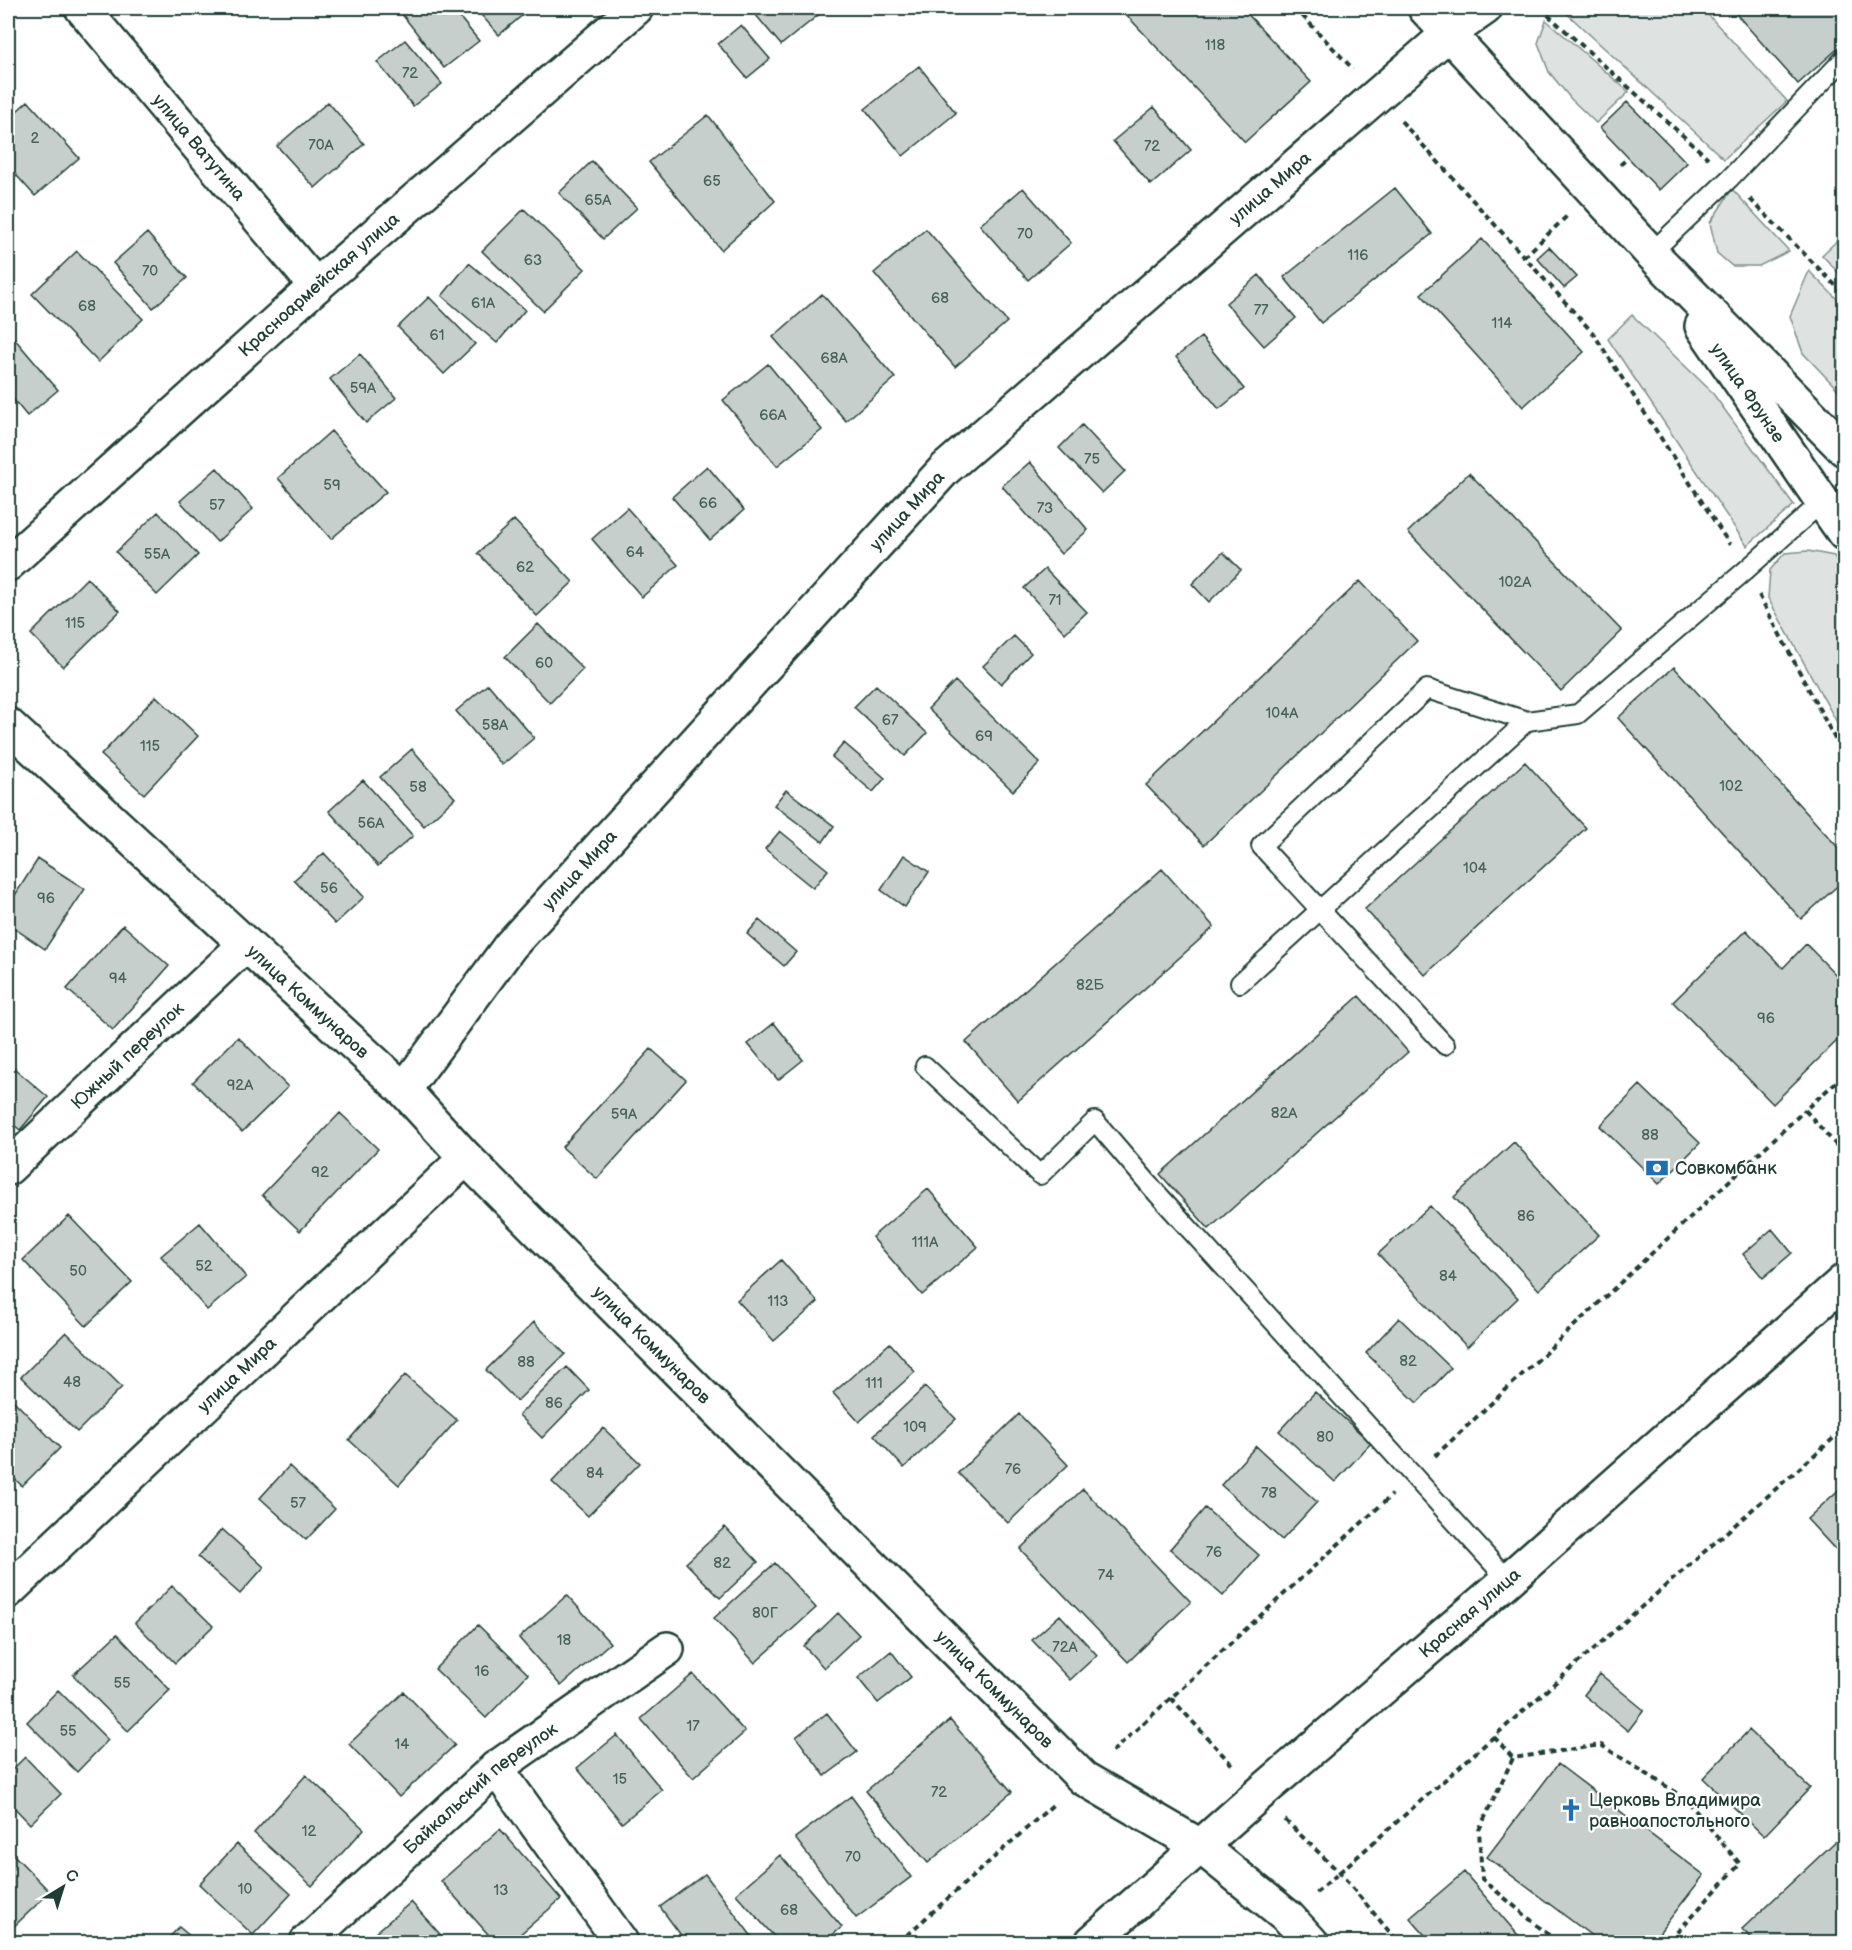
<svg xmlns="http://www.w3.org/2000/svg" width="1852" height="1950" viewBox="0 0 1852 1950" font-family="'Balsamiq Sans',sans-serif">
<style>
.green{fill:#dee3e2;stroke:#7e908b;stroke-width:1.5}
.building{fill:#c7cfcc;stroke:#1f3d34;stroke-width:1.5}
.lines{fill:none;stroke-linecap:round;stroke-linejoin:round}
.lane-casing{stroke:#1f3d34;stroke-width:22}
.street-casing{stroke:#1f3d34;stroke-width:38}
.secondary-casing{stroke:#1f3d34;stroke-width:38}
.path{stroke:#1f3d34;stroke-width:4;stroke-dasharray:6 4.5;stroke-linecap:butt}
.lane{stroke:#fff;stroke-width:18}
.street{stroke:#fff;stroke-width:33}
.secondary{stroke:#fff;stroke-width:33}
.labels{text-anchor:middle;stroke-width:4.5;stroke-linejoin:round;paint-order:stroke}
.number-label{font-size:15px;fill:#49625a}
.street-label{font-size:18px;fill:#1f3d34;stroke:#fff}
.poi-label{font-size:18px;fill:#1f3d34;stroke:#fff;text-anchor:start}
</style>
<rect width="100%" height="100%" fill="#fff"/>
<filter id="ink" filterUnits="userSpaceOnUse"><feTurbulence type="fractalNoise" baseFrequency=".0167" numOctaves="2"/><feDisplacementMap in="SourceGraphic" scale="12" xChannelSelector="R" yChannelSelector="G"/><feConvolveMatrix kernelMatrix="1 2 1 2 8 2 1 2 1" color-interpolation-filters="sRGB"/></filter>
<g filter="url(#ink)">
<path class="green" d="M1561 8H1702L1787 101 1724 159Z
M1546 20 1629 92 1596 123 1571 99 1549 72 1538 43Z
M1732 189 1789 251 1759 266H1732L1717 253 1710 223Z
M1844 234V279L1822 255Z
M1809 271 1844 306V396L1803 353 1790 316Z
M1632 315 1711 391 1794 505 1747 546 1608 339Z
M1808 551 1834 556 1844 574V735L1768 598 1770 570 1785 553Z"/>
<path class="building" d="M408 8H452L479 41 444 68 401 13Z
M475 8H531L499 35Z
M750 8H827L781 45Z
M1120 8H1242L1311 82 1245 142Z
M1731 8H1844V43L1798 84Z
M741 25 770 59 747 78 718 44Z
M405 40 442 84 413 106 377 62Z
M919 66 956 113 903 156 865 109Z
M28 101 79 158 35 196 8 166V119Z
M328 102 364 144 315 188 277 146Z
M1627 102 1687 163 1659 190 1600 128Z
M1154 107 1191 150 1151 185 1113 141Z
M708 115 775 201 721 250 649 162Z
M592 161 637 208 603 239 559 193Z
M1023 188 1071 243 1028 280 980 225Z
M1395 188 1432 234 1321 323 1284 277Z
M524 209 585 269 543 311 482 251Z
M926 229 1007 322 955 367 874 273Z
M147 233 187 278 153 308 113 263Z
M1482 239 1584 352 1523 407 1421 294Z
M1549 247 1577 277 1564 288 1537 258Z
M77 251 143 319 98 362 32 294Z
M469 263 525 310 497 343 442 296Z
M1259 275 1296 318 1264 346 1226 303Z
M822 294 895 378 846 421 773 337Z
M429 297 475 344 444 374 398 327Z
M8 331 58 390 27 416 8 393Z
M1201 337 1244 389 1219 409 1176 357Z
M360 354 396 398 366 423 330 379Z
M768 364 822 430 777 466 723 400Z
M1082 425 1125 471 1102 493 1059 448Z
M331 431 386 492 331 539 278 478Z
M1030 462 1088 530 1061 554 1002 486Z
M707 466 744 510 710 540 672 497Z
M217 468 253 509 217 542 180 501Z
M1469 473 1622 631 1561 691 1408 532Z
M627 508 678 565 642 597 592 539Z
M158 512 198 555 157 595 116 552Z
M514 520 573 582 537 616 478 553Z
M1223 552 1241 570 1209 602 1192 584Z
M1045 569 1087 612 1065 633 1024 588Z
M87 578 120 611 63 667 31 634Z
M1360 581 1417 641 1204 845 1146 785Z
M538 624 583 669 550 703 505 657Z
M1014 636 1031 653 1001 684 983 666Z
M1674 667 1844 854V880L1801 919 1618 718Z
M955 681 1040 763 1013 791 928 709Z
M488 684 534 738 502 765 456 711Z
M876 685 927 733 905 756 854 707Z
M156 696 198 736 144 794 101 755Z
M844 743 885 778 873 792 832 757Z
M412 749 455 798 424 826 380 777Z
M1525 762 1586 828 1425 975 1365 909Z
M363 780 413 836 378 866 329 811Z
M786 790 834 826 823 842 774 805Z
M780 831 828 870 813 888 765 849Z
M324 853 364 897 335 924 294 880Z
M904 855 929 872 905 907 881 890Z
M38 859 85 889 45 949 8 924V906Z
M1162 869 1214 927 1018 1101 966 1042Z
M759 920 796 952 784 966 747 934Z
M123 925 169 966 113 1030 67 989Z
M1746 930 1783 968 1806 944 1844 983V1034L1773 1104 1673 1002Z
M1359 996 1408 1052 1209 1229 1160 1174Z
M774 1023 803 1060 778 1080 748 1044Z
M238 1037 288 1087 242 1132 193 1082Z
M651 1049 686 1080 597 1179 562 1147Z
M8 1063 48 1097 20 1130 8 1120Z
M1640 1085 1700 1143 1659 1184 1600 1126Z
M340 1113 378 1149 300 1231 262 1195Z
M1514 1142 1599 1235 1539 1290 1454 1197Z
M928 1189 978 1247 922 1295 872 1237Z
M1430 1206 1518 1298 1467 1347 1378 1254Z
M69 1216 132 1282 86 1326 23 1260Z
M200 1223 246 1277 207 1310 161 1256Z
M1772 1229 1792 1253 1763 1278 1743 1254Z
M781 1260 818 1302 774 1341 737 1300Z
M1399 1318 1451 1368 1417 1403 1366 1353Z
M534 1322 565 1354 517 1401 486 1370Z
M66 1332 122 1387 77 1432 21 1377Z
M890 1343 915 1372 859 1422 833 1393Z
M567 1367 589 1390 542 1438 519 1415Z
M405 1375 457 1420 399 1485 349 1440Z
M925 1387 956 1419 904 1468 874 1435Z
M1315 1392 1371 1443 1335 1482 1279 1431Z
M10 1397 60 1448 22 1486 8 1472V1400Z
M1019 1414 1068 1465 1008 1523 958 1473Z
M603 1428 640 1463 588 1516 552 1482Z
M1256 1446 1317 1502 1282 1540 1221 1485Z
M289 1466 335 1509 306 1540 260 1498Z
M1844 1485V1559L1807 1519Z
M1083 1489 1191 1602 1128 1662 1020 1549Z
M1205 1508 1259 1555 1223 1596 1170 1549Z
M725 1527 758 1562 720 1598 686 1563Z
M222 1529 264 1567 240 1594 198 1557Z
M775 1563 816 1608 755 1663 714 1618Z
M172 1586 213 1626 175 1663 135 1623Z
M567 1595 610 1643 561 1686 519 1638Z
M838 1613 859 1635 824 1668 804 1646Z
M1060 1615 1097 1655 1070 1680 1032 1640Z
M478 1625 528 1674 486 1718 435 1669Z
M117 1634 170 1690 128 1731 73 1675Z
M891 1651 911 1677 878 1703 858 1678Z
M693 1674 745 1732 693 1778 641 1719Z
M1600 1674 1644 1710 1628 1731 1584 1695Z
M58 1690 108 1740 77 1772 27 1722Z
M404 1692 455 1745 399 1797 349 1744Z
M827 1713 857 1752 825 1776 796 1737Z
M950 1720 1012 1792 928 1863 866 1791Z
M1749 1730 1810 1788 1764 1836 1703 1778Z
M617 1735 662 1790 622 1823 577 1768Z
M25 1757 61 1794 30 1824 8 1801V1774Z
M1558 1764 1704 1875 1652 1942H1600L1487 1857Z
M306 1775 364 1829 312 1886 254 1833Z
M851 1796 911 1877 856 1918 795 1838Z
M500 1829 561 1899 511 1942H495L441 1881Z
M1838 1839 1844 1846V1930L1832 1942H1755L1742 1929Z
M237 1844 291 1894 253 1935 199 1884Z
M8 1849 50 1892 8 1932Z
M780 1855 842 1927 824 1942H779L736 1894Z
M1464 1872 1524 1942H1431L1410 1918Z
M705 1874 756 1942H686L660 1907Z
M411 1902 447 1942H365Z
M179 1927 197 1942H165Z"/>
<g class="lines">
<g class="lane-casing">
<path id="lane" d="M1651 253 1730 178 1844 59
M1240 983 1527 721
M1445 1045 1261 846 1427 689 1527 721 1578 714 1746 570 1823 501
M925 1066 1040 1175 1095 1121 1154 1190 1508 1580"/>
</g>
<g class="street-casing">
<g id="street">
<path id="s1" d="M82 8 316 286"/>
<path id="s2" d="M8 564 316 286 636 8"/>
<path id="s3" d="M8 725 404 1090 466 1158 1083 1778 1200 1846 1288 1917 1311 1942"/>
<path id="s4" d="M404 1090 510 946 945 469 1448 34 1485 8"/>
<path id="s5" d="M8 1168 246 944"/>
<path id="s6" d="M8 1591 466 1158"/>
<path d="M496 1768 621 1942"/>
<path id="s7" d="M307 1942 496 1768 667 1649"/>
</g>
</g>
<g class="secondary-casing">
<g id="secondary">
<path d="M1425 8 1651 253 1844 449"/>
<path id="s8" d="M1702 326 1844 533"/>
<path id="s9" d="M1092 1942 1258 1795 1508 1580 1844 1281"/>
</g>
</g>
<path class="path" d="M1295 8 1353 69
M1540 8 1708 158
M1401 121 1593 333 1730 545
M1620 165 1628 158
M1750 199 1844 294
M1524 257 1567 216
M1759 595 1844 756
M1844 1075 1805 1110 1844 1154
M1435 1456 1805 1110
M1171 1698 1234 1767
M1494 1737 1513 1758
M1112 1752 1392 1495
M1285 1820 1339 1872 1398 1942
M1316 1893 1844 1429
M899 1942 1055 1803
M1557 1942 1482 1879 1479 1830 1513 1758 1601 1745 1685 1798 1740 1864 1668 1942"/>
<use href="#lane" class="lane"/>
<use href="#street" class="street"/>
<use href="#secondary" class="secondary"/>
</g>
</g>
<defs>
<g id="bank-bare" transform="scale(1.8)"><path d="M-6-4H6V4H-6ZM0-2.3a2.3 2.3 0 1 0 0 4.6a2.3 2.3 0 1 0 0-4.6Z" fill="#1f6fb2" stroke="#fff" stroke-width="2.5" paint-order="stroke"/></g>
<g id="church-bare" transform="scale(1.8)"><path d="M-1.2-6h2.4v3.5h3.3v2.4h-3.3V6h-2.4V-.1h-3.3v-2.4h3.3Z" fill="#1f6fb2" stroke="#fff" stroke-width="2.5" paint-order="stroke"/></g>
</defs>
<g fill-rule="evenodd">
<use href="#bank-bare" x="1657" y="1168"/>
<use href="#church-bare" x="1571" y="1810"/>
</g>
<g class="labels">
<g class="number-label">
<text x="1215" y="50">118</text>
<text x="410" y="78">72</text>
<text x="35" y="143">2</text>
<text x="321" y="150">70А</text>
<text x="1152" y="151">72</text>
<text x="712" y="186">65</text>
<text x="598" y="205">65А</text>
<text x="1025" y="239">70</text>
<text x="1358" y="260">116</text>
<text x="533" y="265">63</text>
<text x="150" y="276">70</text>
<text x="940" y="303">68</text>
<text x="483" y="308">61А</text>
<text x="87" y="311">68</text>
<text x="1261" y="315">77</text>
<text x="1502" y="328">114</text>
<text x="437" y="340">61</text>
<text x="834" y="363">68А</text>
<text x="363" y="393">59А</text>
<text x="773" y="420">66А</text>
<text x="1092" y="464">75</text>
<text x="332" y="490">59</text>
<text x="708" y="508">66</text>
<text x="217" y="510">57</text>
<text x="1045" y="513">73</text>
<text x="635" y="557">64</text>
<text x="157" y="559">55А</text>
<text x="525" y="572">62</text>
<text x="1515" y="587">102А</text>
<text x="1055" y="605">71</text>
<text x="75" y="628">115</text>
<text x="544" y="668">60</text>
<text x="1282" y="718">104А</text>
<text x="890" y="725">67</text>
<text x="495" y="730">58А</text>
<text x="984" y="741">69</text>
<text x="150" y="751">115</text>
<text x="1731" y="791">102</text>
<text x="418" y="792">58</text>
<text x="371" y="828">56А</text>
<text x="1475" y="873">104</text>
<text x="329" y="893">56</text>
<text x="46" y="903">96</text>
<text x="118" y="983">94</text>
<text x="1090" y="990">82Б</text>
<text x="1766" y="1023">96</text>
<text x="240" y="1090">92А</text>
<text x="1284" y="1118">82А</text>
<text x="624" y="1119">59А</text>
<text x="1650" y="1140">88</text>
<text x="320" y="1177">92</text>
<text x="1526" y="1221">86</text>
<text x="925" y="1247">111А</text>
<text x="204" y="1271">52</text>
<text x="78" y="1276">50</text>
<text x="1448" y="1281">84</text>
<text x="778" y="1306">113</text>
<text x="1408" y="1366">82</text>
<text x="526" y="1367">88</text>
<text x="72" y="1387">48</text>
<text x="874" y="1388">111</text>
<text x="554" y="1408">86</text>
<text x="915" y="1432">109</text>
<text x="1325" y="1442">80</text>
<text x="1013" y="1474">76</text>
<text x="595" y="1478">84</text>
<text x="1269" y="1498">78</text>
<text x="298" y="1508">57</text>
<text x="1214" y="1557">76</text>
<text x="722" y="1568">82</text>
<text x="1106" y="1580">74</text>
<text x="765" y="1618">80Г</text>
<text x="564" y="1645">18</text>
<text x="1065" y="1652">72А</text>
<text x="482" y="1676">16</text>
<text x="122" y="1688">55</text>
<text x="693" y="1731">17</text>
<text x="68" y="1736">55</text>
<text x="402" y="1749">14</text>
<text x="620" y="1784">15</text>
<text x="939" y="1797">72</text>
<text x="309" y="1836">12</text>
<text x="853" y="1862">70</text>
<text x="245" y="1894">10</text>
<text x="501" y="1895">13</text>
<text x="789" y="1915">68</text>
</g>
<g class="street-label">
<text dy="6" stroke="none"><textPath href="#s1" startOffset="182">улица Ватутина</textPath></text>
<text dy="6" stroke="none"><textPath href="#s4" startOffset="1254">улица Мира</textPath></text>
<text dy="6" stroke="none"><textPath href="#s2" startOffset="418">Красноармейская улица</textPath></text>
<text dy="6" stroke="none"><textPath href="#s8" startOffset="81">улица Фрунзе</textPath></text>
<text dy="6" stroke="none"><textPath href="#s4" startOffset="768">улица Мира</textPath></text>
<text dy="6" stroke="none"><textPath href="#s4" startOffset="282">улица Мира</textPath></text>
<text dy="6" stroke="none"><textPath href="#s3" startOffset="408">улица Коммунаров</textPath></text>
<text dy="6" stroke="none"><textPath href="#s5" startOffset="164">Южный переулок</textPath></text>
<text dy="6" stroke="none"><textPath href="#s3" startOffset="894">улица Коммунаров</textPath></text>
<text dy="6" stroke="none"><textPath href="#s6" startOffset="315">улица Мира</textPath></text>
<text dy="6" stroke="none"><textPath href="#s9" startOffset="501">Красная улица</textPath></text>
<text dy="6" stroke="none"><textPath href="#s3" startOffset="1380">улица Коммунаров</textPath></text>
<text dy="6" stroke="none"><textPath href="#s7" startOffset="232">Байкальский переулок</textPath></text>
</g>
<g class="poi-label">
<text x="1675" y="1174">Совкомбанк</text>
<text x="1589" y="1806">Церковь Владимира<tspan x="1589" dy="21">равноапостольного</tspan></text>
</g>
</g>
<rect width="1852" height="1950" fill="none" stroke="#fff" stroke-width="30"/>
<rect x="15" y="15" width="1822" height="1920" fill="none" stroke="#1f3d34" stroke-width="2" filter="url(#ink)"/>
<g transform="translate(63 1887) rotate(38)" stroke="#ffffff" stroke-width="4.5" paint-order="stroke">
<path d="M0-4.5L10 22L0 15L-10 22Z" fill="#1f3d34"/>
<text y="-9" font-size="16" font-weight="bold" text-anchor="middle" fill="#1f3d34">С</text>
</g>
</svg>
